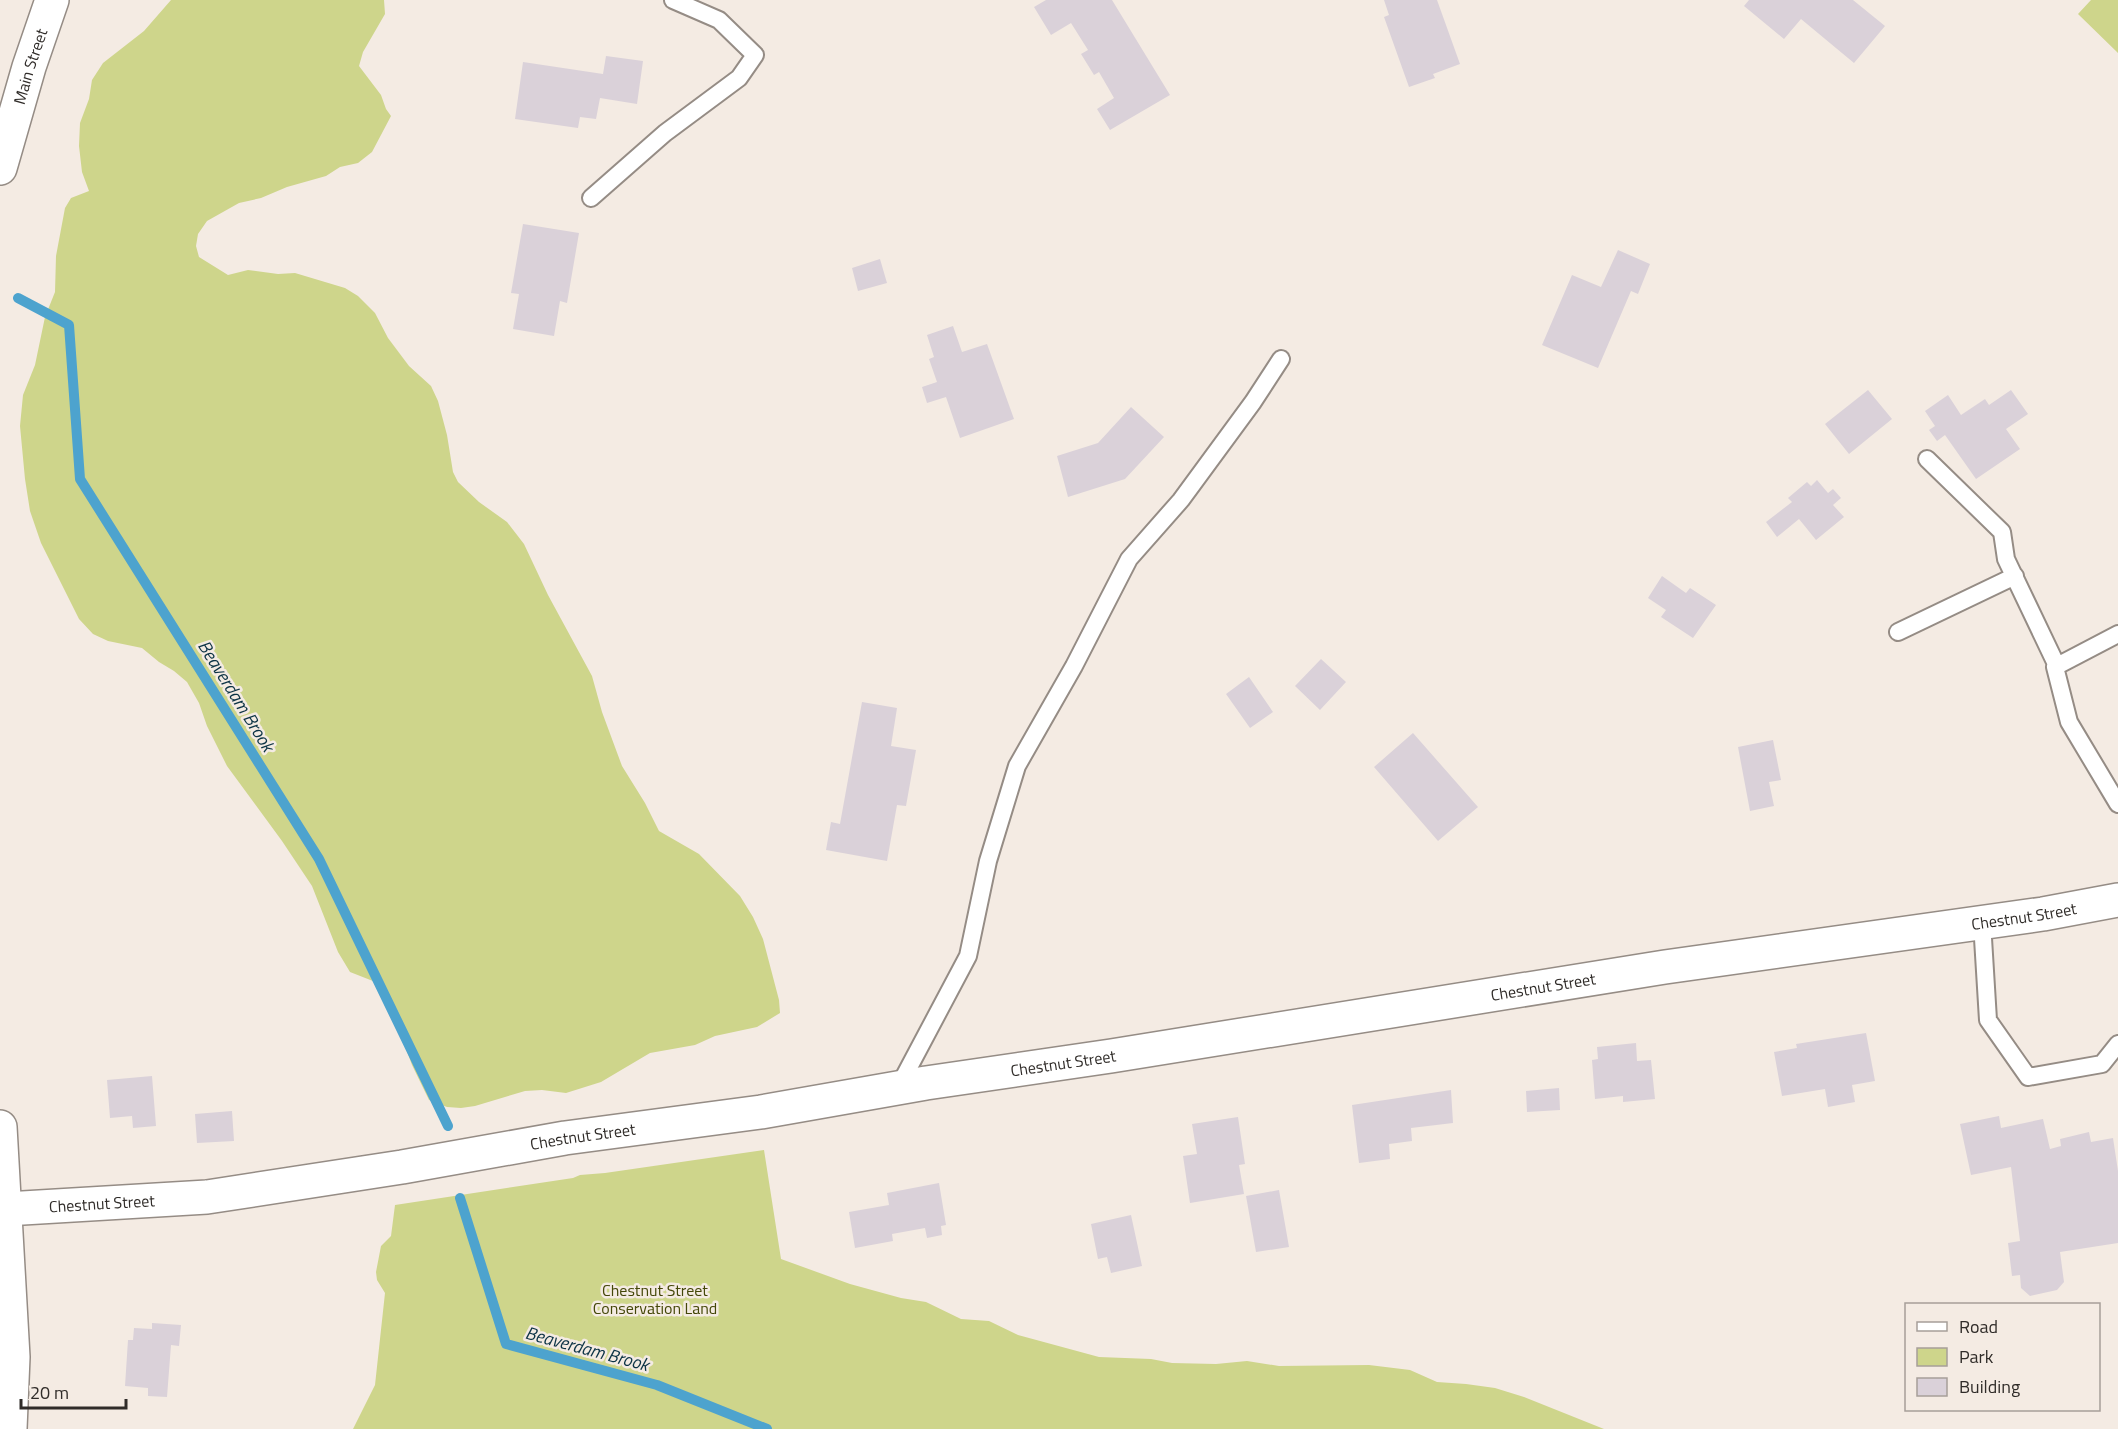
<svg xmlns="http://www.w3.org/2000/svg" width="2118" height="1429" viewBox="0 0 2118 1429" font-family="'Titillium Web',sans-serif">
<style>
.green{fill:#ced58b}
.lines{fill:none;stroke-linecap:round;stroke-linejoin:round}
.stream{stroke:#4da3ce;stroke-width:10}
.building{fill:#dad1d9}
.lane-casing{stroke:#958c85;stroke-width:20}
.secondary-casing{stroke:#958c85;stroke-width:36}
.lane{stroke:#fff;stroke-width:16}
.secondary{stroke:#fff;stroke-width:33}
.labels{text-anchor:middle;stroke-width:5;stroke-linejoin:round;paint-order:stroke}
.street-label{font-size:16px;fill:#302c29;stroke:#f4ebe3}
.park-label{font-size:16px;fill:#444708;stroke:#f4ebe3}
.water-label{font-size:18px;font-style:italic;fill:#0c3345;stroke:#f4ebe3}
</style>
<rect width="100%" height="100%" fill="#f4ebe3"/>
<path class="green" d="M171 0H384L385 14 363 52 359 66 381 95 386 109 391 116 372 152 358 163 340 167 326 176 287 187 261 198 239 203 207 221 198 234 196 246 199 257 228 275 248 270 278 274 295 273 345 288 358 296 375 313 388 338 409 366 431 386 438 401 447 435 453 472 458 482 479 502 507 522 524 544 548 595 592 676 602 712 622 766 645 803 659 831 699 854 740 896 753 917 763 939 779 1000 780 1013 757 1027 715 1036 695 1045 650 1053 601 1082 566 1093 542 1090 525 1091 475 1106 461 1108 447 1107 429 1100 412 1065 387 997 378 983 350 972 338 952 312 886 282 841 227 766 207 726 199 703 187 682 174 671 159 662 142 648 108 641 93 634 79 619 41 543 30 511 25 479 20 426 23 395 35 365 45 317 55 292 56 256 65 208 71 198 89 191 82 172 79 146 80 123 89 99 92 80 103 63 144 31Z
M2091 0H2118V53L2078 14Z
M764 1150 781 1259 850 1284 901 1298 926 1302 961 1319 989 1321 1018 1335 1099 1357 1151 1359 1172 1363 1216 1364 1247 1361 1279 1366 1369 1365 1410 1370 1437 1382 1466 1384 1495 1388 1524 1397 1604 1429H353L375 1385 385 1293 377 1280 376 1272 381 1246 391 1236 395 1205 573 1178 580 1175 605 1173Z"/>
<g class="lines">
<path class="stream" d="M18 298 69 325 80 479 319 859 448 1126
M460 1198 506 1344 657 1385 767 1429"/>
</g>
<path class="building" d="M1046 0H1112L1170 95 1110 130 1097 109 1114 98 1099 72 1094 75 1081 54 1088 50 1071 23 1051 35 1034 7Z
M1384 0H1437L1460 64 1433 74 1435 78 1409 87 1384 17 1389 15Z
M1749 0H1853L1885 26 1854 63 1801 19 1784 39 1744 6Z
M606 56 643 61 637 104 600 98 596 119 580 117 578 128 515 119 523 62 603 74Z
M523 224 579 233 567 303 560 301 554 336 513 329 519 294 511 293Z
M1618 250 1650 264 1638 294 1631 291 1598 368 1542 345 1572 275 1601 287Z
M880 259 887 283 858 291 852 268Z
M953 326 962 352 987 344 1014 419 960 438 946 397 927 403 922 387 937 382 929 359 934 357 927 335Z
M1868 390 1892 419 1849 454 1825 424Z
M2011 390 2028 414 2006 429 2020 449 1976 479 1945 435 1937 441 1929 430 1935 426 1925 411 1948 395 1961 415 1985 399 1989 405Z
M1131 407 1164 437 1125 479 1068 497 1057 456 1098 443Z
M1817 480 1828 493 1833 489 1841 498 1833 505 1844 517 1816 540 1799 519 1777 537 1766 522 1792 502 1788 498 1807 482 1811 486Z
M1662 576 1686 593 1690 588 1716 605 1693 638 1661 617 1666 610 1648 598Z
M1321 659 1346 682 1320 710 1295 686Z
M1249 677 1273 712 1250 728 1226 694Z
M862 702 897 708 891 746 916 750 906 806 897 805 887 861 826 850 831 822 840 824Z
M1413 733 1478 807 1438 841 1374 767Z
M1773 740 1781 780 1769 782 1774 806 1750 811 1738 747Z
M1866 1033 1875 1081 1852 1085 1855 1102 1828 1107 1825 1089 1782 1096 1774 1052 1797 1048 1796 1044Z
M1636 1043 1637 1061 1651 1060 1655 1099 1623 1102V1096L1595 1099 1592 1060 1598 1059 1597 1047Z
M152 1076 156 1126 133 1128 132 1116 110 1118 107 1080Z
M1559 1088 1560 1110 1527 1112 1526 1091Z
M1451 1090 1453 1123 1411 1128 1412 1141 1389 1144 1390 1159 1359 1163 1352 1105Z
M232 1111 234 1141 197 1143 195 1114Z
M1999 1116 2001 1128 2043 1119 2050 1149 2061 1146 2060 1139 2089 1132 2091 1142 2113 1138 2118 1171V1243L2060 1252 2064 1282 2057 1290 2030 1296 2021 1288 2020 1275 2012 1276 2008 1243 2020 1241 2011 1167 1971 1175 1960 1124Z
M1238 1117 1245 1164 1239 1165 1244 1194 1190 1203 1183 1156 1197 1154 1192 1124Z
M939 1183 946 1225 941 1226 942 1235 927 1238 925 1228 892 1234 893 1241 855 1248 849 1212 889 1205 887 1193Z
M1279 1190 1289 1247 1256 1252 1246 1196Z
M1131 1215 1142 1266 1111 1273 1107 1257 1098 1259 1091 1224Z
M152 1323 181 1325 179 1346 171 1345 167 1397 148 1396V1388L125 1386 128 1340H133L134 1328 152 1329Z"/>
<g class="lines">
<g class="lane-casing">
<path id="lane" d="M591 198 665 133 739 78 755 55 719 20 673 0
M1927 459 2002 532 2006 559 2057 666
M1898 632 2015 576
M2118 634 2055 667 2069 722 2118 804
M1982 922 1988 1020 2028 1077 2102 1064 2118 1044
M898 1088 968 956 988 861 1017 766 1074 666 1129 559 1181 500 1253 402 1281 359"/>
</g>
<g class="secondary-casing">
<g id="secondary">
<path id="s1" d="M0 168 29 67 52 0"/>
<path d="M0 1127 13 1357 10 1429"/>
<path id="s2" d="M6 1209 207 1197 402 1167 565 1138 761 1112 926 1083 1111 1056 1665 967 2043 914 2118 900"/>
</g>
</g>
<use href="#lane" class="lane"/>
<use href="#secondary" class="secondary"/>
</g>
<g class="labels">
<g class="street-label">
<text dy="6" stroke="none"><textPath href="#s1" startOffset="106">Main Street</textPath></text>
<text dy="6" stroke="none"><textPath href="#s2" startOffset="2040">Chestnut Street</textPath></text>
<text dy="6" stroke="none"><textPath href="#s2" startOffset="1554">Chestnut Street</textPath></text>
<text dy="6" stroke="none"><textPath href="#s2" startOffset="1068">Chestnut Street</textPath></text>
<text dy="6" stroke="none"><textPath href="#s2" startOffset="582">Chestnut Street</textPath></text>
<text dy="6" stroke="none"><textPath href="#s2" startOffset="96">Chestnut Street</textPath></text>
</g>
<g class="park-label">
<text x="655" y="1296">Chestnut Street<tspan x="655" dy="18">Conservation Land</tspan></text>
</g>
<g class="water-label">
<text transform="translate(236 696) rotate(58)" y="6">Beaverdam Brook</text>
<text transform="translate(587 1349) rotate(15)" y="6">Beaverdam Brook</text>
</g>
</g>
<rect x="1905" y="1303" width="195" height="108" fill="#f4ebe3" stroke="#a69f99" stroke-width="1.5"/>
<rect x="1917" y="1322" width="30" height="9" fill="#ffffff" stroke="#a69f99" stroke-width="1.5"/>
<text x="1959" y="1333" font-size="18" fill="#302c29">Road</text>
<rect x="1917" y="1348" width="30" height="18" fill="#ced58b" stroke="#a69f99" stroke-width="1.5"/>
<text x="1959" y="1363" font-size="18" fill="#302c29">Park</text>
<rect x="1917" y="1378" width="30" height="18" fill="#dad1d9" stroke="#a69f99" stroke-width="1.5"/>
<text x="1959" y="1393" font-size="18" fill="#302c29">Building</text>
<path d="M21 1399v9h105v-9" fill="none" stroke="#302c29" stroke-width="3"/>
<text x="30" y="1399" font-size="18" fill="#302c29" stroke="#f4ebe3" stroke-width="4.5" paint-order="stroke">20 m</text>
</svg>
